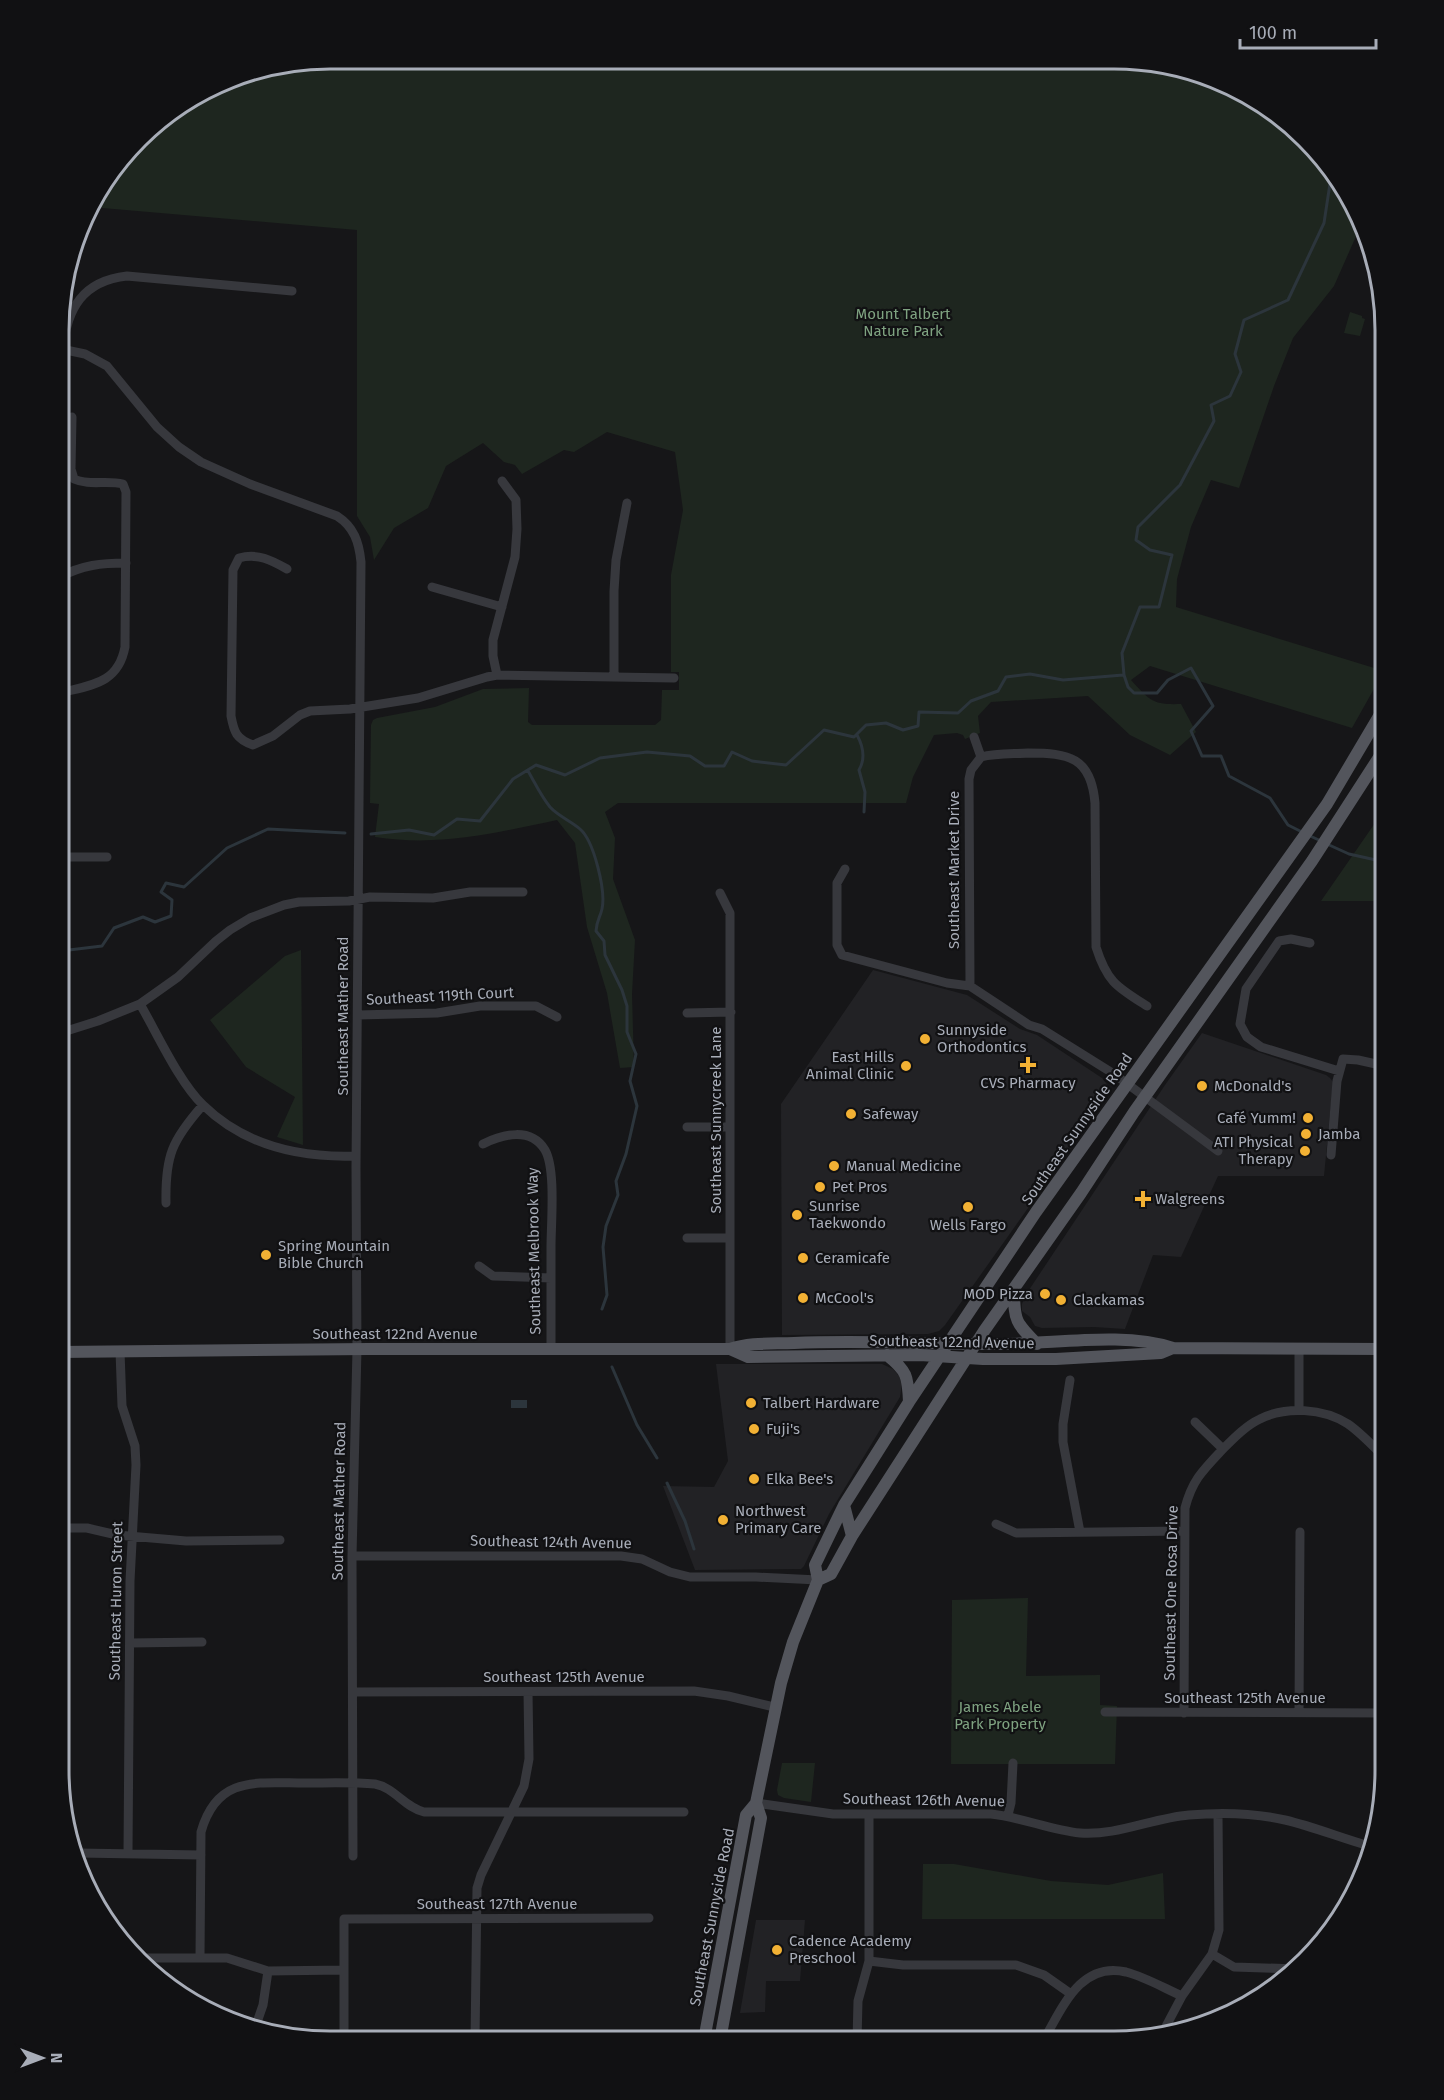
<svg xmlns="http://www.w3.org/2000/svg" width="1444" height="2100" viewBox="0 0 1444 2100" font-family="'Fira Sans',sans-serif">
<style>
.built{fill:#222225}
.green{fill:#1e261f}
.water{fill:#2c353c}
.lines{fill:none;stroke-linecap:round;stroke-linejoin:round}
.stream{stroke:#2c353c;stroke-width:3}
.minor{stroke:#37383d;stroke-width:9}
.major{stroke:#53555c;stroke-width:12}
.poi-dot{fill:#f2b134;stroke:#111113;stroke-width:2}
.labels{text-anchor:middle;stroke-width:4.5;stroke-linejoin:round;paint-order:stroke}
.park-label{font-size:15px;fill:#7fa381;stroke:#111113}
.street-label{font-size:15px;fill:#a8adb8;stroke:#111113}
.poi-label{font-size:15px;fill:#a8adb8;stroke:#111113;text-anchor:start}
.rim{fill:none;stroke:#a8adb8;stroke-width:3}
</style>
<rect width="100%" height="100%" fill="#161618"/>
<path class="built" d="M873 970 967 995 1020 1029 1037 1035 1102 1078 1109 1087V1094L945 1325 939 1331 928 1334 782 1335 781 1104Z
M1202 1033 1326 1075 1330 1078 1333 1082 1324 1176H1218L1181 1257 1153 1255 1125 1329 1094 1327 1042 1328 1035 1326 1030 1317 1022 1311V1304L1025 1296 1165 1085Z
M716 1364H882L893 1369 900 1377 902 1384 900 1397 829 1514 804 1566 801 1569 695 1570 663 1486 714 1487 728 1461Z
M756 1920H805L800 1981H766L765 2012 740 2013Z"/>
<path class="green" d="M330 59 1150 61 1217 79 1279 114 1358 210 1361 225 1334 286 1293 338 1274 386 1239 488 1211 480 1191 527 1177 579 1176 607 1384 671 1352 728 1150 666 1131 680C1150 701 1153 705 1181 704L1196 732 1170 755 1130 735 1088 696 991 702 978 716 980 733 965 739 963 735 957 733 934 735 913 777 906 803H618L605 812 615 838 613 879 635 940 632 994 634 1067 620 1068 607 993 587 927 575 843 557 820C495 833 440 847 375 837L379 804 370 803 371 725 373 720 377 718 435 707 483 689 529 688 528 722 532 725H655L661 720 662 690H679V672H671V575L683 510 675 452 607 432 574 452 564 450 522 474 515 465 504 462 483 443 446 466 428 508 394 528 374 560 370 537 357 516V230L91 207 95 195 151 126 243 73Z
M1350 312 1362 316V318L1365 319 1360 336 1344 333Z
M1384 810H1385V901H1321Z
M301 950 303 1145 277 1137 295 1097 246 1067 210 1020 285 956Z
M1028 1598 1026 1676 1100 1675V1705L1117 1706 1115 1764H951L952 1600Z
M782 1763H815L811 1802 784 1798 778 1795 777 1790Z
M923 1864H954L1051 1881 1108 1885 1163 1873 1165 1919H922Z"/>
<path class="water" d="M511 1400H527V1408H511Z"/>
<g class="lines">
<path class="stream" d="M1275 112 1290 131 1294 133
M857 735C863 746 866 758 859 770L865 792 864 812
M528 771C535 783 541 796 550 807 558 816 571 821 580 829 594 841 606 891 602 909 600 918 597 919 596 931L604 941 605 955 622 990 627 1006V1032L636 1054 630 1081 637 1106 626 1154 616 1181 618 1195 606 1226 603 1247 607 1295 602 1309
M1302 832 1288 825 1270 798 1229 776 1221 756H1202L1191 731 1213 706 1191 668 1168 680 1157 693H1134L1128 687 1124 675 1122 653 1140 607H1159L1172 555 1150 550 1136 540 1138 527 1180 485 1214 421 1211 405 1230 396 1241 372 1235 354 1244 320 1288 300 1324 223 1331 177
M371 834 409 830 434 835 457 819 480 821 513 779 536 765 565 775 600 758 647 752 690 756 705 766H724L732 752 752 761 786 765 824 730 854 737 866 725 886 723 903 730 918 726 919 712 958 713 971 701 998 691 1006 677 1030 674 1063 680 1123 675
M1308 835 1321 841
M1327 844 1349 854 1385 862
M60 954 69 950 102 946 114 928 143 917 155 922 171 916 172 900 161 892 166 883 184 887 227 848 268 829 345 833
M612 1367 637 1425 657 1458
M667 1483 685 1521 694 1549"/>
<path class="minor" d="M61 349 85 354 107 366 157 427 179 447 201 462 250 484 337 516C354 527 359 542 361 562L356 1167 357 1349 352 1556 353 1856
M63 349C67 308 83 281 127 276L292 291
M287 569C271 560 258 553 239 558L233 570 231 716C234 732 236 739 253 745L273 736 300 715 310 711 350 709 418 698 487 677 497 675 674 678
M60 577C82 565 102 563 126 563
M432 587 502 607
M497 675 493 656V640L515 557 517 529 516 500 502 481
M614 677V591L616 560 627 503
M60 693C91 685 118 684 125 647L126 492 123 484C107 480 89 486 74 479L71 469 72 417
M1374 726 1385 733
M974 737 981 757
M981 757C996 753 1012 754 1028 753 1069 753 1091 757 1095 803L1096 947C1107 982 1117 987 1147 1006
M60 857H107
M845 869 837 883V945L842 955 947 983 970 986 1029 1025 1042 1029 1114 1074 1218 1151
M720 893 730 913V1349
M1310 943 1291 939 1279 941 1246 989 1240 1024 1247 1037 1261 1047 1339 1071
M970 986 969 779 971 770 981 757
M140 1004C157 1033 179 1082 203 1105 245 1146 300 1158 356 1156
M687 1013 731 1012
M358 1015 437 1013 480 1006H536L557 1017
M60 1033 98 1021 140 1004 178 977 216 941 230 930 250 918 284 905 299 902 349 901 370 897 433 898 470 892H523
M687 1127H730
M483 1144C503 1134 531 1127 545 1150 556 1169 551 1223 551 1247 551 1281 551 1314 551 1348
M1331 1155 1337 1081 1343 1059 1358 1060 1385 1066
M166 1203C165 1156 172 1140 203 1105
M687 1238H730
M479 1266 493 1276 551 1278
M1299 1349V1410
M120 1351 122 1406 135 1446 136 1465 130 1581 128 1853
M1070 1380 1063 1424V1442L1080 1532
M1195 1422 1223 1449
M996 1524 1016 1533 1184 1531
M59 1528H87L117 1535 186 1541 280 1540
M352 1556H621L642 1559 670 1572 690 1577H756L818 1580
M130 1643 202 1642
M353 1692 694 1691 728 1696 774 1707
M1105 1712 1385 1713
M1299 1712 1300 1532
M1184 1713 1185 1508C1192 1481 1202 1471 1221 1451 1232 1440 1245 1426 1260 1419 1286 1406 1323 1408 1348 1424 1361 1433 1374 1447 1385 1458
M756 1803 833 1814H991C1021 1817 1050 1830 1080 1833 1116 1836 1153 1818 1189 1815 1221 1812 1254 1813 1285 1820 1315 1827 1343 1839 1373 1847
M1008 1815 1011 1803 1013 1763
M78 1853 201 1855
M1212 1954 1234 1967 1298 1969
M200 1957 201 1832C217 1775 257 1783 305 1783 328 1783 352 1782 375 1784 395 1788 404 1807 424 1812H684
M143 1958H227L268 1971 344 1970
M869 1961 903 1965H1016L1044 1975 1071 1994
M255 2028 263 2005 268 1971
M1164 2030 1182 1996 1212 1954 1219 1930 1218 1814
M344 2039V1919L649 1918
M475 2040 477 1888 481 1875 524 1786 529 1759 528 1692
M857 2041 858 2001 869 1961V1815
M1043 2041C1062 2009 1080 1961 1126 1972 1145 1977 1164 1988 1182 1996"/>
<path class="major" d="M1014 1290C1014 1321 1016 1323 1037 1344
M730 1349 748 1357 920 1355 983 1359H1056L1161 1353 1173 1348
M59 1352 369 1349H730C751 1342 772 1344 794 1343 861 1340 928 1344 995 1344 1051 1345 1121 1331 1173 1348L1385 1349
M887 1355C907 1371 908 1376 909 1402
M844 1505 852 1536
M818 1580 831 1574 852 1536 984 1331 1081 1193 1134 1112 1312 861 1385 748
M704 2040 746 1815 756 1803 781 1683 793 1642 818 1580 815 1565 844 1505 909 1402 1036 1212 1327 804 1385 706
M720 2040 761 1818 756 1803"/>
</g>
<g class="poi-dot">
<circle cx="925" cy="1039" r="6"/>
<path d="M1025 1056h6v6h6v6h-6v6h-6v-6h-6v-6h6z"/>
<circle cx="906" cy="1066" r="6"/>
<circle cx="1202" cy="1086" r="6"/>
<circle cx="851" cy="1114" r="6"/>
<circle cx="1308" cy="1118" r="6"/>
<circle cx="1306" cy="1134" r="6"/>
<circle cx="1305" cy="1151" r="6"/>
<circle cx="834" cy="1166" r="6"/>
<circle cx="820" cy="1187" r="6"/>
<path d="M1140 1190h6v6h6v6h-6v6h-6v-6h-6v-6h6z"/>
<circle cx="968" cy="1207" r="6"/>
<circle cx="797" cy="1215" r="6"/>
<circle cx="266" cy="1255" r="6"/>
<circle cx="803" cy="1258" r="6"/>
<circle cx="1045" cy="1294" r="6"/>
<circle cx="803" cy="1298" r="6"/>
<circle cx="1061" cy="1300" r="6"/>
<circle cx="751" cy="1403" r="6"/>
<circle cx="754" cy="1429" r="6"/>
<circle cx="754" cy="1479" r="6"/>
<circle cx="723" cy="1520" r="6"/>
<circle cx="777" cy="1950" r="6"/>
</g>
<g class="labels">
<g class="park-label">
<text x="903" y="319">Mount Talbert<tspan x="903" dy="17">Nature Park</tspan></text>
<text x="1000" y="1712">James Abele<tspan x="1000" dy="17">Park Property</tspan></text>
</g>
<g class="street-label">
<text transform="translate(954 870) rotate(-90)" y="5">Southeast Market Drive</text>
<text transform="translate(440 996) rotate(-3)" y="5">Southeast 119th Court</text>
<text transform="translate(343 1016) rotate(-90)" y="5">Southeast Mather Road</text>
<text transform="translate(716 1120) rotate(-90)" y="5">Southeast Sunnycreek Lane</text>
<text transform="translate(1077 1129) rotate(-55)" y="5">Southeast Sunnyside Road</text>
<text transform="translate(534 1251) rotate(-91)" y="5">Southeast Melbrook Way</text>
<text x="395" y="1339">Southeast 122nd Avenue</text>
<text transform="translate(952 1342) rotate(1)" y="5">Southeast 122nd Avenue</text>
<text transform="translate(339 1501) rotate(-89)" y="5">Southeast Mather Road</text>
<text transform="translate(551 1542) rotate(1)" y="5">Southeast 124th Avenue</text>
<text transform="translate(1171 1593) rotate(-89)" y="5">Southeast One Rosa Drive</text>
<text transform="translate(116 1601) rotate(-89)" y="5">Southeast Huron Street</text>
<text x="564" y="1682">Southeast 125th Avenue</text>
<text x="1245" y="1703">Southeast 125th Avenue</text>
<text transform="translate(924 1800) rotate(1)" y="5">Southeast 126th Avenue</text>
<text x="497" y="1909">Southeast 127th Avenue</text>
<text transform="translate(712 1917) rotate(-79)" y="5">Southeast Sunnyside Road</text>
</g>
<g class="poi-label">
<text x="937" y="1035">Sunnyside<tspan x="937" dy="17">Orthodontics</tspan></text>
<text x="894" y="1062" text-anchor="end">East Hills<tspan x="894" dy="17">Animal Clinic</tspan></text>
<text x="1028" y="1088" text-anchor="middle">CVS Pharmacy</text>
<text x="1214" y="1091">McDonald's</text>
<text x="863" y="1119">Safeway</text>
<text x="1296" y="1123" text-anchor="end">Café Yumm!</text>
<text x="1318" y="1139">Jamba</text>
<text x="1293" y="1147" text-anchor="end">ATI Physical<tspan x="1293" dy="17">Therapy</tspan></text>
<text x="846" y="1171">Manual Medicine</text>
<text x="832" y="1192">Pet Pros</text>
<text x="1155" y="1204">Walgreens</text>
<text x="809" y="1211">Sunrise<tspan x="809" dy="17">Taekwondo</tspan></text>
<text x="968" y="1230" text-anchor="middle">Wells Fargo</text>
<text x="278" y="1251">Spring Mountain<tspan x="278" dy="17">Bible Church</tspan></text>
<text x="815" y="1263">Ceramicafe</text>
<text x="1033" y="1299" text-anchor="end">MOD Pizza</text>
<text x="815" y="1303">McCool's</text>
<text x="1073" y="1305">Clackamas</text>
<text x="763" y="1408">Talbert Hardware</text>
<text x="766" y="1434">Fuji's</text>
<text x="766" y="1484">Elka Bee's</text>
<text x="735" y="1516">Northwest<tspan x="735" dy="17">Primary Care</tspan></text>
<text x="789" y="1946">Cadence Academy<tspan x="789" dy="17">Preschool</tspan></text>
</g>
</g>
<path d="M0 0H1444V2100H0ZM330 69H1114A261 261 0 0 1 1375 330V1770A261 261 0 0 1 1114 2031H330A261 261 0 0 1 69 1770V330A261 261 0 0 1 330 69Z" fill="#111113" fill-rule="evenodd"/>
<path class="rim" d="M330 69H1114A261 261 0 0 1 1375 330V1770A261 261 0 0 1 1114 2031H330A261 261 0 0 1 69 1770V330A261 261 0 0 1 330 69Z"/>
<g transform="translate(42 2058) rotate(90)" stroke="#111113" stroke-width="4.5" paint-order="stroke">
<path d="M0-4.5L10 22L0 15L-10 22Z" fill="#a8adb8"/>
<text y="-9" font-size="16" font-weight="bold" text-anchor="middle" fill="#a8adb8">N</text>
</g>
<path d="M1240 39v9h136v-9" fill="none" stroke="#a8adb8" stroke-width="3"/>
<text x="1249" y="39" font-size="18" fill="#a8adb8" stroke="#111113" stroke-width="4.5" paint-order="stroke">100 m</text>
</svg>
